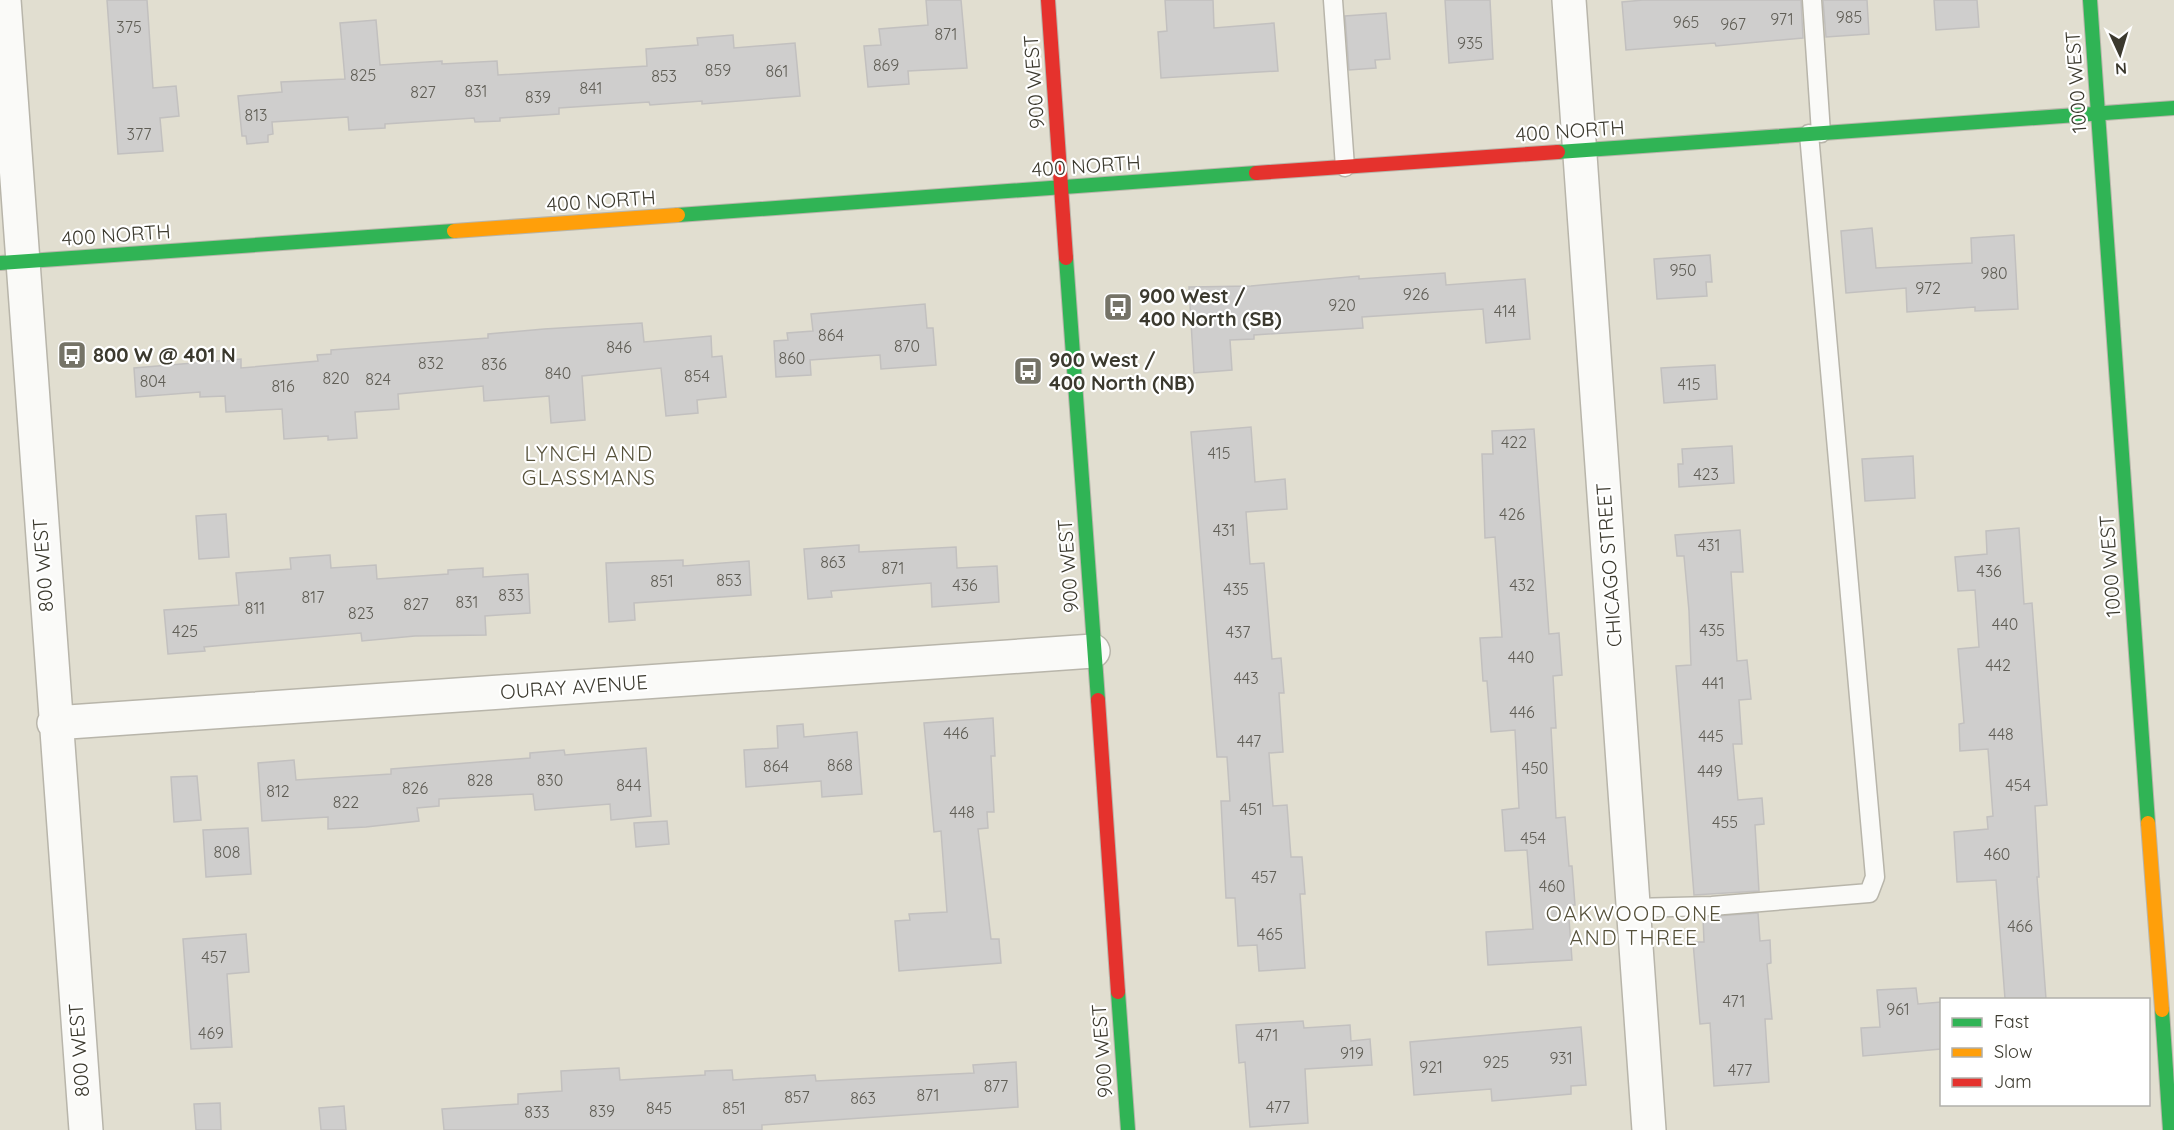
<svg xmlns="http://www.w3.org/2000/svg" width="2174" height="1130" viewBox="0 0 2174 1130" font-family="Quicksand,sans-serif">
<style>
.building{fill:#cfcecd;stroke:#c2c0bf;stroke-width:1.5}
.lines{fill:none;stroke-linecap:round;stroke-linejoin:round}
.lane-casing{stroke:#b8b5aa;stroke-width:21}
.street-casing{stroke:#b8b5aa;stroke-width:36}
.fast-casing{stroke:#b8b5aa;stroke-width:16}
.slow-casing{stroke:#b8b5aa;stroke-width:16}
.jam-casing{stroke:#b8b5aa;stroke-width:16}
.lane{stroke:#fafaf8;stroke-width:18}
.street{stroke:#fafaf8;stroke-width:33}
.fast{stroke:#30b455;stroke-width:14}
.slow{stroke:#ff9f0a;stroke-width:14}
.jam{stroke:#e5322d;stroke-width:14}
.labels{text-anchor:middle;stroke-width:4.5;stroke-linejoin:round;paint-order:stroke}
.number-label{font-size:16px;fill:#605e56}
.street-label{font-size:20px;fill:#3b392e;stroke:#fff}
.poi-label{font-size:20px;font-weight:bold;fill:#3b392e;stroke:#fff;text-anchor:start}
.neighbourhood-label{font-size:21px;letter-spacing:1.5px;fill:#56513a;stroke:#fff}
</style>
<rect width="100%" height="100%" fill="#e1ded0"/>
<path class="building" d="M107 0H147L153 88 176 86 179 116 160 118 163 151 118 154Z
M926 0H961L967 68 908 71 909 84 868 87 864 46 881 45 879 29 928 25Z
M1165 0H1213L1214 28 1274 23 1278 71 1161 78 1158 32 1167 31Z
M1445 0H1490L1493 59 1449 63Z
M1643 0H1801L1803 38 1716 46 1715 43 1626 50 1622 2Z
M1823 0H1867L1869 34 1826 37Z
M1934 0H1977L1979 27 1936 30Z
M1386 13 1390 59 1375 60 1376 68 1349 70 1345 16Z
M376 20 380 65 442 61V64L497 61 498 75 647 66 646 49 698 45 697 38 733 35 734 48 795 43 800 96 702 104V101L650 105 649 102 559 108V114L500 118V121L475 122 474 118 385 124V128L349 130 348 117 272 122 273 134 268 135V142L247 144 246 136H242L238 96 282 92 281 82 345 79 340 23Z
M1872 228 1876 268 1972 263 1971 238 2014 235 2018 309 1975 311V307L1907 312 1906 288 1846 293 1841 231Z
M1710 255 1712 282H1706L1707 296 1657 299 1654 259Z
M1445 273 1446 285 1525 279 1530 339 1486 343 1483 309 1362 317 1363 328 1254 335V339L1230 340 1232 370 1194 373 1189 287 1251 286 1359 276V279Z
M925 304 927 328H933L936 365 881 369 880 355 810 360 811 375 776 377 774 341 788 340 787 333 813 331 811 314Z
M642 323 644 342 711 336 712 357 722 356 726 397 697 400 698 413 666 416 661 368 582 376 585 420 551 423 549 396 484 401 483 386 398 394 399 409 355 412 357 438 328 440V436L284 439 282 409 226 412 225 396 200 397V392L136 397 134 368 241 359V368L318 361 317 355 331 354V350L488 338V334L544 329Z
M1715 365 1717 399 1664 403 1661 368Z
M1251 427 1255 482 1285 479 1287 509 1246 512 1250 564 1264 563 1272 659 1281 658 1284 693H1279L1283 752 1269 753 1273 806 1287 805 1291 857H1302L1305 894H1300L1305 968 1259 971 1257 945 1238 946 1235 898H1226L1221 801H1230L1227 757H1217L1191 432Z
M1534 429 1549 634 1559 633 1562 675 1553 676 1556 728H1551L1556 818 1565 817 1569 866H1572L1575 905H1568L1572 960 1488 965 1486 932 1533 929 1527 850 1505 851 1502 810 1519 808 1515 730 1491 732 1487 681H1483L1480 638 1502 637 1495 537 1485 538 1482 454H1493L1492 431Z
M1732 446 1734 483 1679 487 1678 464H1683L1682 449Z
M1913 456 1915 498 1865 501 1862 459Z
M226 514 229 557 199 559 196 516Z
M2019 528 2024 604 2032 603 2047 805 2035 806 2039 877H2037L2046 999H2005L1996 880 1957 882 1954 832 1988 829 1987 817 1993 816 1988 749 1960 751 1959 724 1964 723 1958 649 1979 647 1975 590 1958 591 1955 557 1987 554 1986 531Z
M1740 530 1743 572H1731L1737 661 1747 660 1751 699 1739 700 1742 744H1733L1738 800 1762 798 1764 824 1755 825 1759 891 1694 895 1676 666 1691 665 1689 611 1684 556H1677L1675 535Z
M859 545V552L956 547 957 568 997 566 999 602 932 607 931 583 831 591 832 597 808 599 804 549Z
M330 555 331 568 376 565 377 579 448 574V570L483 568V577L528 574 530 613 485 616 486 635 415 636 362 641 361 633 204 647 205 651 168 654 164 610 239 605 236 573 291 569 290 558Z
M683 560V566L749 561 751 595 634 603 635 620 609 622 606 563Z
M993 718 995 756H991L994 812H987L988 828 978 829 991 939H999L1001 963 899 971 895 921 910 920 909 914 947 912 941 831 934 832 924 723Z
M803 724 804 737 857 732 862 794 822 797 821 781 746 787 744 750 778 748 777 726Z
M646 748 651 816 611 820 610 804 535 810 533 794 439 799V806L417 808 419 821 366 827 328 829V817L262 821 258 763 294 760 296 780 391 774V769L530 758V753L564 750 565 755Z
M197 776 201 820 174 822 171 777Z
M667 821 669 844 636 847 634 823Z
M248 828 251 874 206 877 203 830Z
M1758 913 1760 941 1770 940 1771 963 1767 964 1772 1019H1765L1769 1082 1714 1086 1710 1023 1700 1024 1693 942H1704L1703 917Z
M246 934 249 972 227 974 232 1047 191 1049 183 939Z
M1916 988 1918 1004 1941 1002V1049L1863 1056 1861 1028 1880 1027 1877 990Z
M1303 1021 1304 1028 1350 1025 1351 1041 1370 1039 1372 1065 1305 1069 1308 1123 1250 1127 1245 1062 1239 1063 1236 1025Z
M1581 1027 1586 1085 1571 1086V1094L1492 1101 1491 1089 1414 1095 1410 1042Z
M1016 1062 1018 1107 762 1125V1130H444L442 1109 518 1104V1094L562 1091 561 1071 619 1068 620 1080 705 1075V1071L732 1070 733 1080 815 1075 816 1081 974 1073 973 1065Z
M220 1103 221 1130H196L194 1104Z
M344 1106 346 1130H321L319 1108Z"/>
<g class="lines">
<g class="lane-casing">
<path id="lane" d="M1333 0 1345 167
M1812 0 1821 133
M1633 908 1712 906 1869 893 1875 877 1809 134"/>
</g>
<g class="street-casing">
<path id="street" d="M4 0 86 1130
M1569 0 1649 1130
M54 723 1093 651"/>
</g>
<g class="fast-casing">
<path id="fast" d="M2090 0 2148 823
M1558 152 2174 108
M678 215 1256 173
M1066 258 1098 700
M0 263 454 231
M1118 992 1128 1130
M2162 1010 2170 1130"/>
</g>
<g class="slow-casing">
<path id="slow" d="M454 231 678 215
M2148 823 2162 1010"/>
</g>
<g class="jam-casing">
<path id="jam" d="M1048 0 1066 258
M1256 173 1558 152
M1098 700 1118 992"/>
</g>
<use href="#lane" class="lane"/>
<use href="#street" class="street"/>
<use href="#fast" class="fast"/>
<use href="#slow" class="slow"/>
<use href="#jam" class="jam"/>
</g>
<defs>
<g id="bus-square" transform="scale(1.5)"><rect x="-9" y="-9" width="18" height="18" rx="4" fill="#757367" stroke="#fff"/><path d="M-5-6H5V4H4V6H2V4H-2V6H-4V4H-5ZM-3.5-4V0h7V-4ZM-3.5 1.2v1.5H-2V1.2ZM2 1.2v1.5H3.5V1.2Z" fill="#fff"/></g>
</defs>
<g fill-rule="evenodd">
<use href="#bus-square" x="1118" y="307"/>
<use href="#bus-square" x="72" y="355"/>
<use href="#bus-square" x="1028" y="371"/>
</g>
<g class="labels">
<g class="number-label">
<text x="1849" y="23">985</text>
<text x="1782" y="25">971</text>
<text x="1686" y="28">965</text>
<text x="1733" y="30">967</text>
<text x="129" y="33">375</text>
<text x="946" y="40">871</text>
<text x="1470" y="49">935</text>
<text x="886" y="71">869</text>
<text x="718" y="76">859</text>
<text x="777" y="77">861</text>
<text x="363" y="81">825</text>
<text x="664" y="82">853</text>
<text x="591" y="94">841</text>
<text x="476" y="97">831</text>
<text x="423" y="98">827</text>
<text x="538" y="103">839</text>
<text x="256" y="121">813</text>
<text x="139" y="140">377</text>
<text x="1683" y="276">950</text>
<text x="1994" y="279">980</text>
<text x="1928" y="294">972</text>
<text x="1416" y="300">926</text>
<text x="1342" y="311">920</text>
<text x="1505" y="317">414</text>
<text x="831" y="341">864</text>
<text x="907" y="352">870</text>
<text x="619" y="353">846</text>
<text x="792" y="364">860</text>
<text x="431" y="369">832</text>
<text x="494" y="370">836</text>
<text x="558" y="379">840</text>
<text x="697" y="382">854</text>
<text x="336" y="384">820</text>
<text x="378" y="385">824</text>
<text x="153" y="387">804</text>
<text x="1689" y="390">415</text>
<text x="283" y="392">816</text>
<text x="1514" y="448">422</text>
<text x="1219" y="459">415</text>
<text x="1706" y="480">423</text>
<text x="1512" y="520">426</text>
<text x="1224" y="536">431</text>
<text x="1709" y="551">431</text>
<text x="833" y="568">863</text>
<text x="893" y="574">871</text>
<text x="1989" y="577">436</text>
<text x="729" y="586">853</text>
<text x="662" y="587">851</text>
<text x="965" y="591">436</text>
<text x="1522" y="591">432</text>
<text x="1236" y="595">435</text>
<text x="511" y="601">833</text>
<text x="313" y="603">817</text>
<text x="467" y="608">831</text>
<text x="416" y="610">827</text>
<text x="255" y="614">811</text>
<text x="361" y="619">823</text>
<text x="2005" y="630">440</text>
<text x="1712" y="636">435</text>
<text x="185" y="637">425</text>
<text x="1238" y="638">437</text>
<text x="1521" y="663">440</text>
<text x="1998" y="671">442</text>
<text x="1246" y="684">443</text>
<text x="1713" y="689">441</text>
<text x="1522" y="718">446</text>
<text x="956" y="739">446</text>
<text x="2001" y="740">448</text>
<text x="1711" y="742">445</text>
<text x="1249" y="747">447</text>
<text x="840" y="771">868</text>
<text x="776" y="772">864</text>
<text x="1535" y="774">450</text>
<text x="1710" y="777">449</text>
<text x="480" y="786">828</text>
<text x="550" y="786">830</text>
<text x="629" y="791">844</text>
<text x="2018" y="791">454</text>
<text x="415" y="794">826</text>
<text x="278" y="797">812</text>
<text x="346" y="808">822</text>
<text x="1251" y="815">451</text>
<text x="962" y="818">448</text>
<text x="1725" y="828">455</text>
<text x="1533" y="844">454</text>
<text x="227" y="858">808</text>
<text x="1997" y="860">460</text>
<text x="1264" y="883">457</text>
<text x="1552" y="892">460</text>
<text x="2020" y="932">466</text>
<text x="1270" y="940">465</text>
<text x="214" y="963">457</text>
<text x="1734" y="1007">471</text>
<text x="1898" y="1015">961</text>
<text x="211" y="1039">469</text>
<text x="1267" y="1041">471</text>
<text x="1352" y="1059">919</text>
<text x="1561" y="1064">931</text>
<text x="1496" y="1068">925</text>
<text x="1431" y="1073">921</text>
<text x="1740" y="1076">477</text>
<text x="996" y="1092">877</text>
<text x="928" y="1101">871</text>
<text x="797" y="1103">857</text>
<text x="863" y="1104">863</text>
<text x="1278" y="1113">477</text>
<text x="659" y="1114">845</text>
<text x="734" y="1114">851</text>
<text x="602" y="1117">839</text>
<text x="537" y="1118">833</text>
</g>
<g class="street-label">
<text transform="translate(1034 82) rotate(-94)" y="7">900 WEST</text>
<text transform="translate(2076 82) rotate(-94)" y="7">1000 WEST</text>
<text transform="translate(1570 131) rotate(-4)" y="7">400 NORTH</text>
<text transform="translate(1086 166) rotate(-4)" y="7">400 NORTH</text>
<text transform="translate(601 201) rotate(-4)" y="7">400 NORTH</text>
<text transform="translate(116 235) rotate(-4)" y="7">400 NORTH</text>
<text transform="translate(43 565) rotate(-94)" y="7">800 WEST</text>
<text transform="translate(1609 565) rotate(-94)" y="7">CHICAGO STREET</text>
<text transform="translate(1068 566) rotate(-94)" y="7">900 WEST</text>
<text transform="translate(2110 566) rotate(-94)" y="7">1000 WEST</text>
<text transform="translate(574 687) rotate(-4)" y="7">OURAY AVENUE</text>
<text transform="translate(79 1050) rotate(-94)" y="7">800 WEST</text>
<text transform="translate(1102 1051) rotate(-94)" y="7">900 WEST</text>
</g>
<g class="poi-label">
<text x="1139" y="303">900 West /<tspan x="1139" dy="23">400 North (SB)</tspan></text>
<text x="93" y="362">800 W @ 401 N</text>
<text x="1049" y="367">900 West /<tspan x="1049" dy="23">400 North (NB)</tspan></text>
</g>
<g class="neighbourhood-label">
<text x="589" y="461">LYNCH AND<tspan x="589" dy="24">GLASSMANS</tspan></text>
<text x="1634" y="921">OAKWOOD ONE<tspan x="1634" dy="24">AND THREE</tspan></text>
</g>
</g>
<rect x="1940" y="998" width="210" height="108" fill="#ffffff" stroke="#b1b0ab" stroke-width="1.5"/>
<rect x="1952" y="1018" width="30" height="9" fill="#30b455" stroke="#b1b0ab" stroke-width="1.5"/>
<text x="1994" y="1028" font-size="18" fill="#3b392e">Fast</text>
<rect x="1952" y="1048" width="30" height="9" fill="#ff9f0a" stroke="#b1b0ab" stroke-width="1.5"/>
<text x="1994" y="1058" font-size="18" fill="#3b392e">Slow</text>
<rect x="1952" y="1078" width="30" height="9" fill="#e5322d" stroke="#b1b0ab" stroke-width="1.5"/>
<text x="1994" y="1088" font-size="18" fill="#3b392e">Jam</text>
<g transform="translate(2120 54) rotate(176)" stroke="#ffffff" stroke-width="4.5" paint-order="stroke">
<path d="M0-4.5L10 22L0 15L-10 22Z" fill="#3b392e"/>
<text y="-9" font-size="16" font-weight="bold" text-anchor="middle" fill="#3b392e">N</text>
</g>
</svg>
